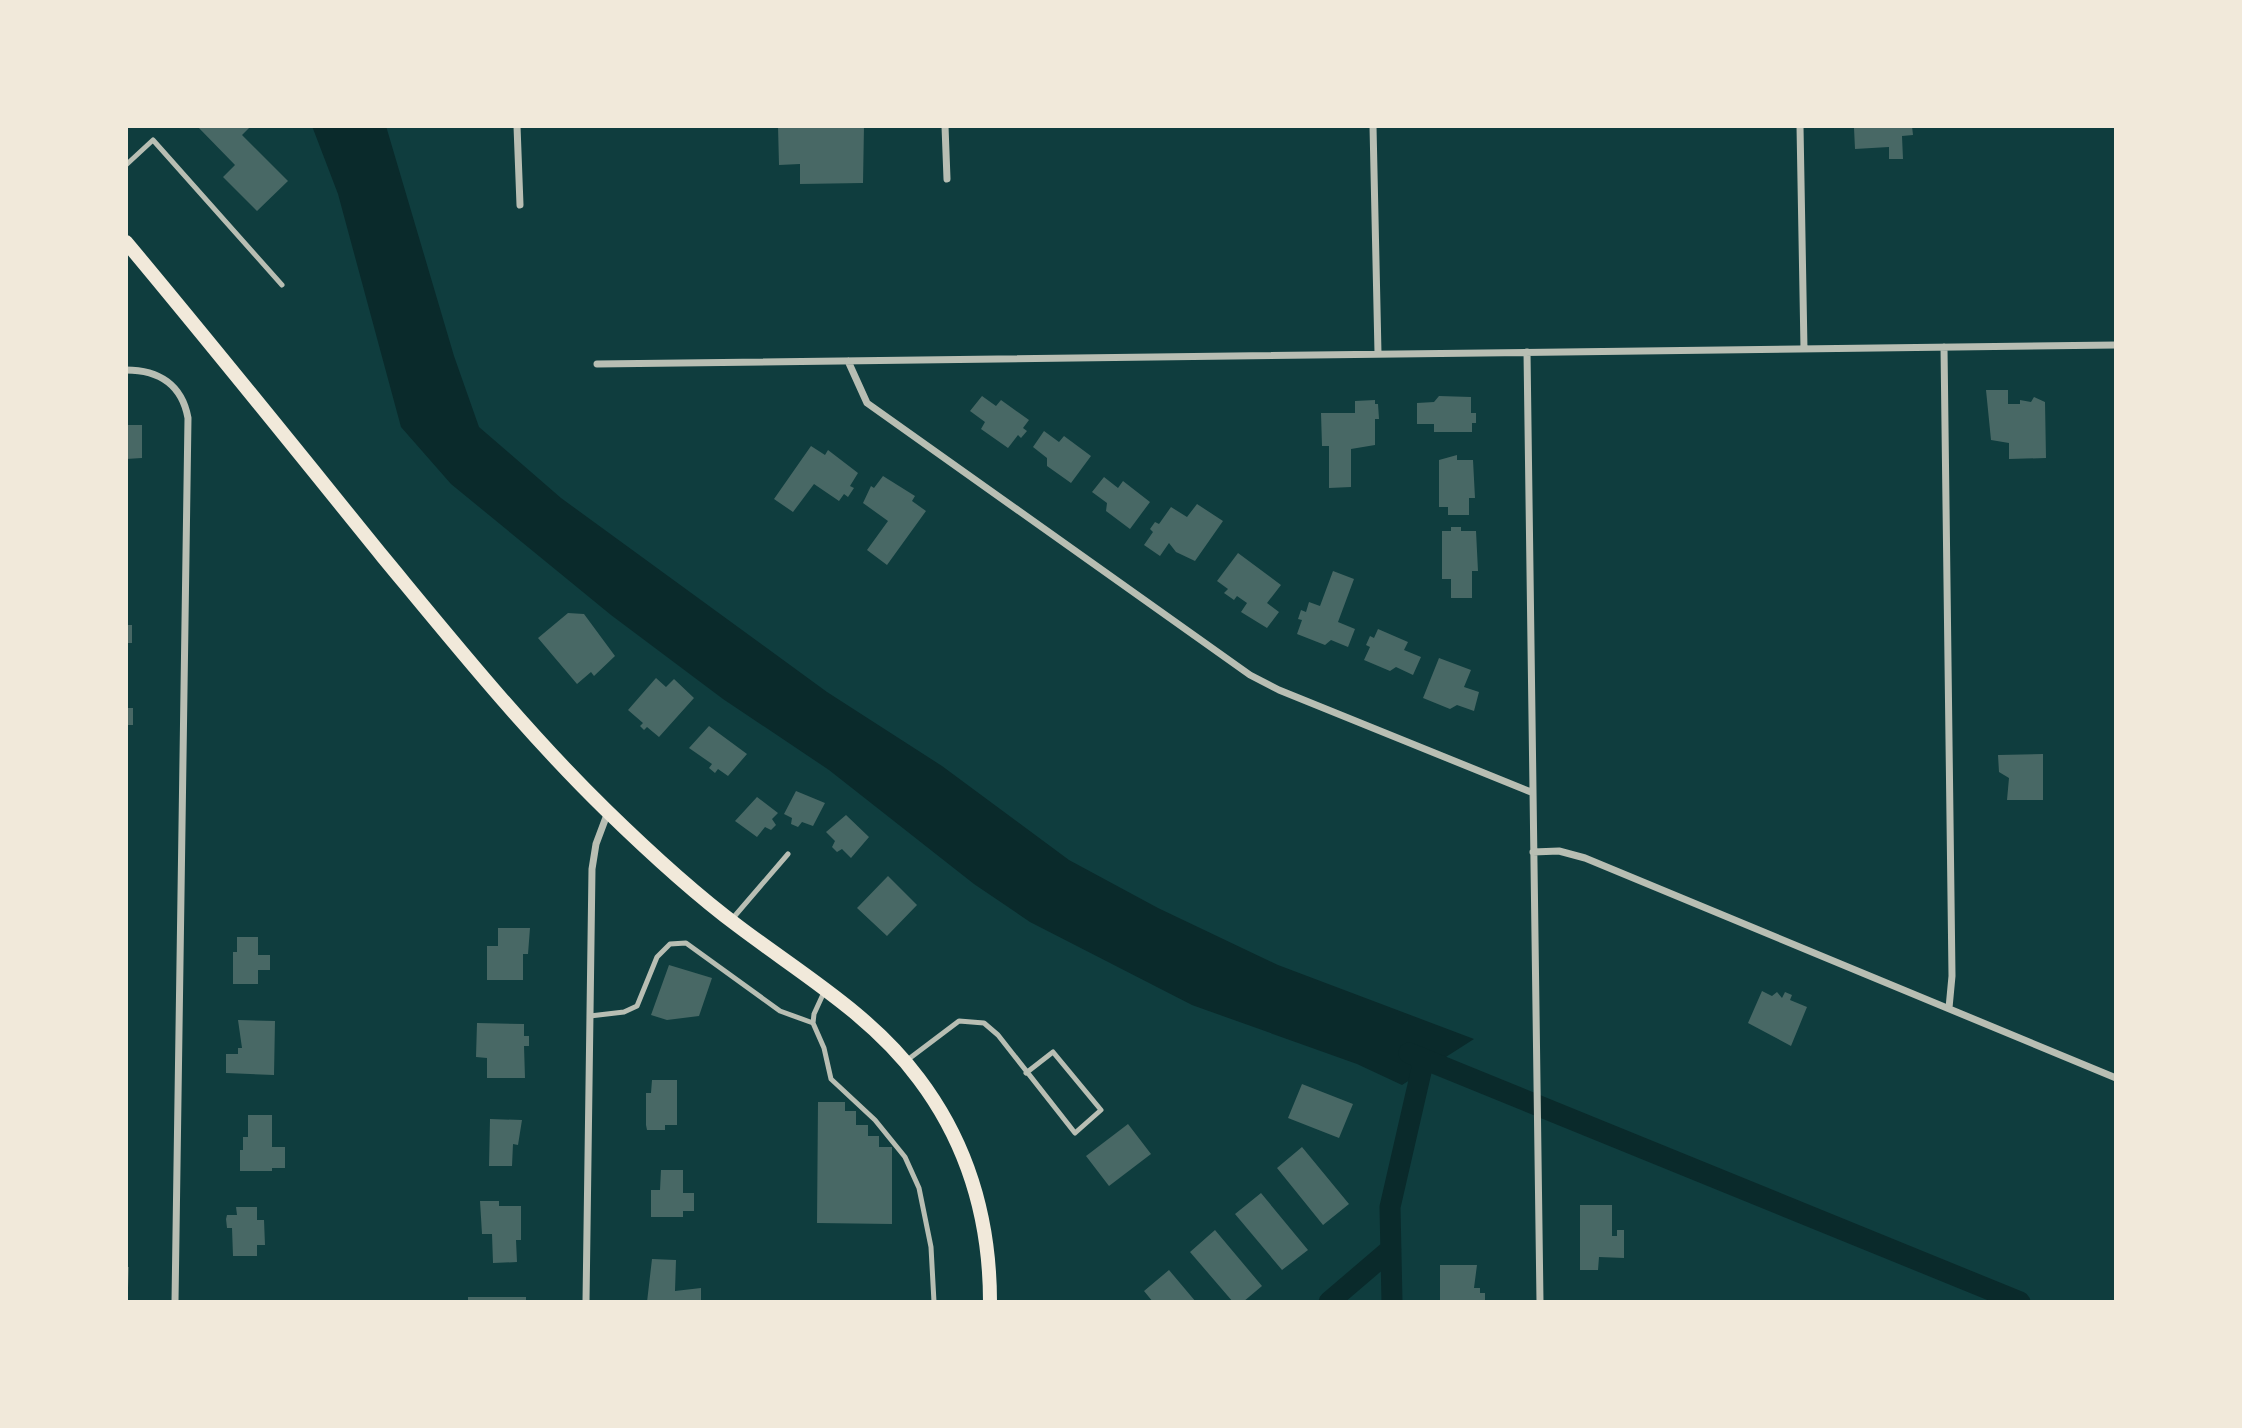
<svg xmlns="http://www.w3.org/2000/svg" width="2242" height="1428" viewBox="0 0 2242 1428" font-family="'Libre Baskerville',serif">
<style>
.water{fill:#0a2a2b}
.lines{fill:none;stroke-linecap:round;stroke-linejoin:round}
.canal{stroke:#0a2a2b;stroke-width:21}
.building{fill:#486865}
.service{stroke:#b8beb3;stroke-width:5}
.minor{stroke:#b8beb3;stroke-width:7}
.secondary{stroke:#f1e9da;stroke-width:14}
</style>
<rect width="100%" height="100%" fill="#0f3d3e"/>
<path class="water" d="M312 126H386L454 356 479 427 561 498 827 692 942 766 1069 860 1158 908 1278 965 1474 1039 1402 1085 1357 1064 1192 1005 1030 922 974 884 829 770 723 699 611 615 451 484 401 427 338 194Z"/>
<g class="lines">
<path class="canal" d="M1409 1053 2020 1302
M1329 1302 1391 1249
M1392 1302 1390 1207 1424 1059"/>
</g>
<path class="building" d="M197 126H251L242 135 288 181 257 211 223 177 235 165Z
M778 126H864L863 183 800 184V164L779 165Z
M1858 126H1912L1913 135 1902 136 1903 159H1889V147L1855 149 1854 128Z
M1986 390H2008V404H2020V400L2031 402 2034 397 2045 402 2046 458 2009 459V443L1991 440Z
M982 396 996 406 1001 400 1029 420 1023 428 1027 431 1021 438 1018 435 1008 448 981 429 985 422 970 411Z
M1439 396 1471 397V413H1476V423H1472V432H1434V424H1417V403L1434 402Z
M1375 400V404H1378L1379 419H1375V445L1351 449V487L1329 488V446H1322L1321 413H1355V401Z
M126 425H142V458L126 459Z
M1044 431 1059 442 1064 436 1091 456 1071 483 1047 466V458L1033 447Z
M811 446 825 455 828 450 858 473 850 486 854 488 848 497 844 494 839 501 814 484 793 512 774 499Z
M1457 455V460H1473L1475 498H1469V515H1448V507H1439V460Z
M883 476 915 496 912 501 926 511 887 565 867 550 888 521 863 503 871 486 874 488Z
M1104 477 1118 488 1123 481 1150 502 1130 529 1106 511 1107 503 1092 492Z
M1197 504 1223 521 1195 561 1176 552 1169 543 1160 556 1144 545 1153 532 1150 529 1155 522 1159 524 1171 507 1187 517Z
M1451 527H1461V531H1476L1478 571H1472V598H1451V579H1442V531H1451Z
M1238 553 1281 585 1267 603 1279 612 1267 628 1241 612 1247 603 1237 596 1234 600 1224 593 1228 589 1217 581Z
M1333 571 1354 579 1338 622 1355 629 1348 647 1331 640 1325 645 1297 634 1302 620 1298 619 1301 610 1306 612 1309 602 1320 606Z
M568 613 584 614 615 656 594 676 591 672 577 684 538 638Z
M126 625H132V643H126Z
M1378 629 1408 642 1404 650 1421 657 1413 675 1396 667 1390 671 1364 660 1370 647 1366 645 1370 636 1374 638Z
M1439 658 1471 670 1464 687 1479 692 1474 711 1457 705 1450 709 1423 698Z
M656 678 666 687 674 679 694 698 659 737 647 727 644 730 640 726 643 723 628 710Z
M126 708H133V725H126Z
M709 726 747 754 728 776 718 769 715 773 709 768 712 764 689 748Z
M2043 754V800H2007L2009 778 1999 772 1998 755Z
M796 791 825 803 813 826 802 822 798 827 791 824 792 818 784 814Z
M757 797 778 813 772 819 776 825 771 830 765 827 757 837 735 821Z
M846 815 869 837 851 858 842 849 837 852 832 847 835 841 826 832Z
M888 876 917 905 887 936 857 908Z
M498 928H530L528 954H523V980H487V946H498Z
M237 937H258V955H270V970H258V984H233V952H237Z
M669 965 712 978 699 1016 667 1020 651 1015Z
M1762 991 1772 996 1777 992 1782 998 1785 992 1792 995 1790 1000 1807 1007 1791 1046 1748 1023Z
M238 1020 275 1021 274 1075 226 1073V1054H238V1048H242Z
M477 1023 524 1024V1036H529V1046H524L525 1078H487V1058L476 1057Z
M652 1080H677V1125H665V1130H647L646 1125V1093H651Z
M1302 1084 1353 1104 1339 1138 1288 1118Z
M818 1102H845V1111H856V1125H868V1136H879V1147H892V1224L817 1223Z
M248 1115H272V1147H285V1168H272V1171H240V1150H243V1137H248Z
M490 1119 522 1120 518 1145 513 1144 512 1166H489Z
M1128 1124 1151 1154 1109 1186 1086 1156Z
M1302 1147 1349 1204 1323 1225 1277 1168Z
M661 1170H683V1193H694V1211H683V1217H651V1190H660Z
M1261 1193 1308 1250 1282 1270 1235 1214Z
M480 1201H499V1206H521V1240H516L517 1262 493 1263 492 1234H482Z
M1580 1205H1612V1236H1617V1230H1624V1258L1599 1257 1598 1270H1580Z
M236 1207H257V1220H264L265 1245H257V1256H233L232 1228H227L226 1219 227 1215H237Z
M1215 1230 1262 1286 1243 1302H1233L1190 1252Z
M652 1259 676 1260 675 1291 701 1288V1302H647Z
M1440 1265H1477L1474 1288H1480V1293H1485V1302H1440Z
M126 1267H129L128 1288H126Z
M1169 1270 1196 1302H1153L1144 1291Z
M468 1297H526V1302H468Z"/>
<g class="lines">
<path class="service" d="M126 165 153 140 282 285
M733 918 788 854
M825 990 814 1014 813 1023 824 1048 831 1079 875 1120 905 1157 919 1188 931 1247 934 1302
M590 1016 624 1012 637 1006 657 957 670 944 686 943 780 1011 813 1023
M906 1061 959 1021 984 1023 998 1035 1075 1133 1101 1110 1053 1052 1026 1073"/>
<path class="minor" d="M517 126 520 205
M945 126 947 179
M1373 126 1378 353
M1800 126 1804 349
M1944 347 1952 976 1949 1008
M1527 352 1540 1302
M848 361 867 403 1250 675 1279 690 1531 792
M597 364 2116 345
M126 370C159 370 182 385 188 418L175 1302
M1533 852 1559 851 1585 858 2116 1078
M586 1302 592 869 596 844 608 812"/>
<path class="secondary" d="M126 242C213 346 298 452 383 557 455 644 525 731 606 810 647 850 691 891 738 926 800 973 872 1015 919 1079 968 1144 990 1221 990 1302"/>
</g>
<rect width="2242" height="1428" fill="none" stroke="#f1e9da" stroke-width="256"/>
</svg>
